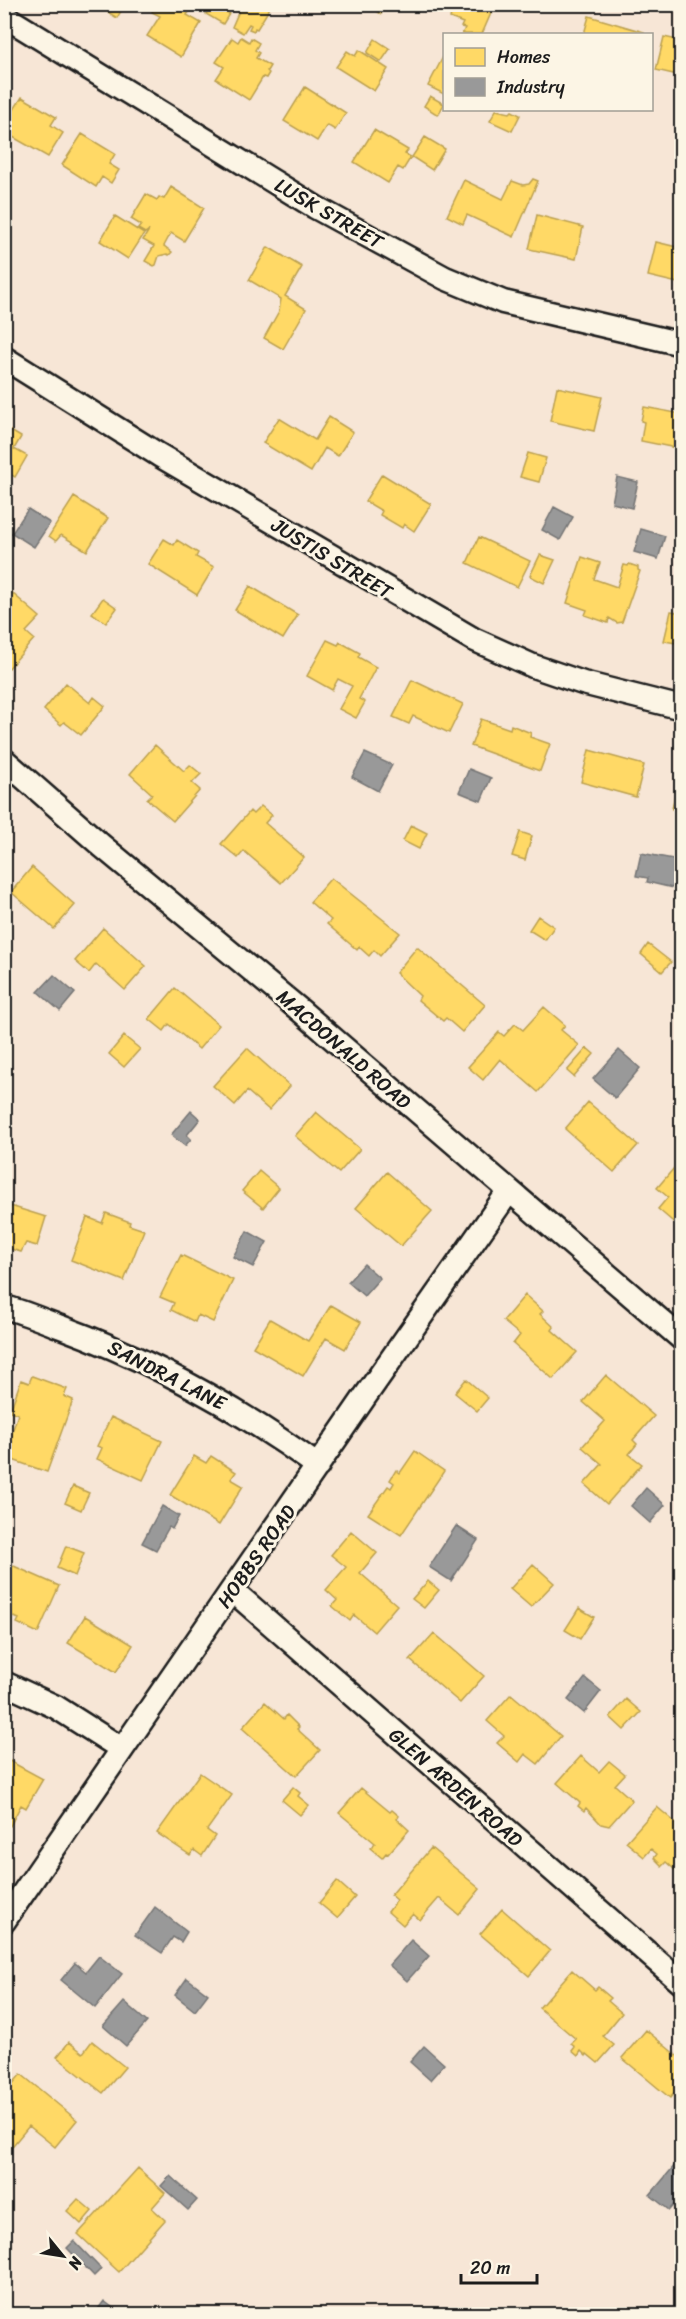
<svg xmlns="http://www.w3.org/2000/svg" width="686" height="2319" viewBox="0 0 686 2319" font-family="Sriracha,sans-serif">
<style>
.homes{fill:#ffd966;stroke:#bba050;stroke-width:1.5}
.industry{fill:#999;stroke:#747474;stroke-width:1.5}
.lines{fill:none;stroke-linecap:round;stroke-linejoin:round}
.street-casing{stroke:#1c1c1c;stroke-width:27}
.street{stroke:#fcf5e5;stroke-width:22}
.labels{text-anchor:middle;stroke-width:6;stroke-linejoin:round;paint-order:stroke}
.street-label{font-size:20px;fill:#1c1c1c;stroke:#fcf5e5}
</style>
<rect width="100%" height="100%" fill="#f7e6d6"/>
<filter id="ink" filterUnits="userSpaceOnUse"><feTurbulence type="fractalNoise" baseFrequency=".0167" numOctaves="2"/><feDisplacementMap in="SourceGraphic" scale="12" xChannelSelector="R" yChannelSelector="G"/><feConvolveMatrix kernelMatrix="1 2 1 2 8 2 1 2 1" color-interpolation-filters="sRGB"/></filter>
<g filter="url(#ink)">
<path class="homes" d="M95 4H125L117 18Z
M156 4H194L187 15 201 23 181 57 147 36 160 16 152 12Z
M212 4H235L223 24 206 14Z
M242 4H271V6L257 29 255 28 254 31 249 29 251 25 249 24 243 33 232 27Z
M378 4H386L381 14 378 12Z
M452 4H495L482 34H462L465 28 461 27 463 23 450 18 451 14 448 13Z
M589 16 644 32 643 34H584Z
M241 37 249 42 251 38 259 43 255 50 259 53 256 58 270 66 267 71 269 73 266 78 263 77 249 100 216 79 224 67 216 62 232 38 238 42Z
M664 37 682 41V76L656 70Z
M375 39 390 49 381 62 367 53Z
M359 50 388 69 374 91 336 67 347 51 355 56Z
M444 55V94L428 86Z
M305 87 346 113 335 130 327 125 317 141 284 121Z
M430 96 444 104 438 115 424 106Z
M22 97 56 117 51 125 63 133 48 157 4 132V125Z
M496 110 510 113 512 111 520 115 512 131 490 121Z
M374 130 408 150 405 154 411 157 403 170 398 167 388 183 354 162Z
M82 134 115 154 109 164 119 170 111 183 102 177 96 187 62 165Z
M425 137 445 149 432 170 412 157Z
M533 179 538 181 514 237 467 215 463 224 447 216 464 180 503 199 512 181 523 185 529 184Z
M171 187 204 208 184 241 171 233 164 246 172 252 169 255 167 254 159 256 156 265 154 266 145 261 154 246 143 240 149 230 145 233 138 229 141 225 131 219 146 194 157 200 159 197 164 199Z
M537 215 583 227 576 259 529 249Z
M115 216 144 234 128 259 100 241Z
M679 238 682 239V284L648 276 656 242 677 247Z
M268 247 302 267 285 296 306 309 283 349 264 338 279 311 281 299 249 280Z
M557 387 602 397 594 431 550 421Z
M644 407 682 414 681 449 641 441 644 422 641 421Z
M329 417 353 432 338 456 325 448 311 472 263 443 279 418 315 440Z
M4 427 21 437 14 449 27 456 15 477 4 471Z
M528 453 546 458 539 482 520 477Z
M382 474 431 504 414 531 404 524 402 528 380 515 382 511 365 501Z
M74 497 108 518 87 551 61 535 56 541 49 536Z
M479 537 530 561 517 587 467 563Z
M164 539 174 545 177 540 198 553 196 557 214 567 197 595 148 564Z
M540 555 555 560 544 583 530 576Z
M582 557 600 563 594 579 617 587 624 565 628 566 629 564 638 567V570L640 571 622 622 617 623 609 618 608 623 585 615 587 610 567 603Z
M4 586 40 617 26 632 34 639 9 668 4 664Z
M250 586 298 615 283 639 235 610Z
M103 598 117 608 106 623 92 613Z
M671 611 682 613V644L664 641Z
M327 640 338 645 340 642 360 653 358 657 376 667 359 699 365 702 356 718 339 709 352 686 338 679 332 690 307 676Z
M412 680 463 704 449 733 413 716 409 724 393 717Z
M66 683 90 703 94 697 105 706 81 735 64 722 61 725 44 710Z
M481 719 510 729 511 725 531 733 530 737 550 744 540 771 471 746Z
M155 745 184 771 190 765 201 774 192 783 200 790 173 821 147 799 152 794 130 774Z
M589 750 644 765 636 797 581 782Z
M678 779 682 780V810L672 809Z
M261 806 272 815 265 823 304 857 281 883 244 851 238 858 221 844 250 811 253 814Z
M411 825 427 833 419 849 403 841Z
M520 832 532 836 525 860 512 856Z
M32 867 75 905 54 929 11 892Z
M331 878 400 933 380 956 374 950 369 956 359 947 357 950 327 924 331 920 310 902Z
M538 916 554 927 545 940 529 930Z
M103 928 146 966 125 990 96 964 89 973 75 961Z
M648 944 671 962 662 972 641 954Z
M417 947 485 1005 462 1032 446 1018 443 1021 418 1000 420 996 396 973Z
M175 988 219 1025 199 1049 169 1024 164 1031 149 1019Z
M544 1007 565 1025 561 1030 579 1045 538 1092 500 1059 483 1080 468 1067 499 1032 504 1036 515 1024 523 1030Z
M124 1036 140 1049 124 1067 109 1054Z
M247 1048 290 1086 269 1110 247 1091 235 1105 213 1086Z
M587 1048 594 1054 574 1077 567 1071Z
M588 1102 638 1145 614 1172 565 1129Z
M316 1112 360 1149 339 1173 295 1136Z
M674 1168 682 1174V1227L679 1225 678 1226 658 1209 668 1197 657 1188Z
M259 1171 279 1188 263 1208 242 1191Z
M387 1172 432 1211 401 1246 356 1208Z
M4 1204 46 1217 37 1246 26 1243 21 1252 4 1247Z
M106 1213 130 1222 129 1225 144 1230 124 1281 71 1260 87 1217 102 1223Z
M181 1255 233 1280 213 1322 198 1315 195 1322 171 1310 174 1303 160 1297Z
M525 1295 543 1311 540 1314 554 1327 552 1330 577 1352 553 1379 513 1344 520 1335 503 1321Z
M331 1305 361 1322 345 1349 326 1338 303 1376 253 1347 270 1319 308 1341Z
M606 1375 654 1416 633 1440 637 1444 629 1454 642 1464 607 1504 584 1484 602 1464 582 1447 605 1421 583 1402Z
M32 1376 67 1389 64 1396 73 1400 47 1472 4 1457 18 1414 10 1411 21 1380 29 1383Z
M466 1379 488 1398 477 1411 455 1393Z
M111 1417 162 1441 143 1480 97 1459 102 1448 97 1446Z
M415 1451 444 1471 401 1535 368 1514 388 1486 391 1488 394 1483 390 1480 396 1470 400 1473Z
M194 1456 206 1463 211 1456 236 1472 231 1479 243 1486 219 1525 170 1495Z
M73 1486 89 1493 81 1510 65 1503Z
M351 1531 377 1553 360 1573 397 1605 374 1632 354 1615 350 1621 332 1606 337 1600 326 1590 346 1567 331 1555Z
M66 1546 84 1553 75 1576 57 1568Z
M7 1563 59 1586 38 1633 17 1623 19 1619 4 1613V1570Z
M533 1564 554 1583 531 1607 510 1589Z
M428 1581 439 1590 424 1608 412 1599Z
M579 1608 594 1617 580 1639 565 1630Z
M85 1616 133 1645 116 1672 68 1643Z
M434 1633 484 1676 460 1703 410 1660Z
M511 1694 561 1736 538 1764 525 1754 519 1762 497 1743 504 1736 487 1721Z
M626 1699 641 1712 624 1730 610 1717Z
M265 1702 284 1719 287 1715 299 1727 297 1729 320 1750 296 1776 242 1728Z
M581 1756 599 1772 609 1761 625 1774 615 1785 632 1800 609 1826 601 1824 586 1808 584 1811 578 1806 580 1803 557 1783Z
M4 1758 43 1779 26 1808 21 1805 10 1826 4 1822Z
M200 1773 232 1795 207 1830 215 1836 202 1856 194 1850 190 1855 157 1833Z
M293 1787 300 1793 298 1796 309 1805 300 1815 282 1800Z
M361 1788 390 1812 392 1810 399 1816 397 1819 409 1830 388 1854 386 1853 382 1858 370 1848 375 1843 339 1813Z
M657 1807 682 1828V1876L666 1862 662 1866 654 1858 657 1854 651 1849 644 1857 626 1842Z
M431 1848 480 1889 459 1915 439 1898 420 1920 413 1914 403 1925 388 1912 397 1900 391 1895Z
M337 1881 355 1897 337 1918 319 1903Z
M502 1909 550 1951 529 1976 480 1934Z
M572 1970 595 1990 598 1987 611 1998 608 2001 622 2013 603 2036 614 2045 598 2063 587 2054 586 2056 581 2051 578 2056 572 2051 575 2047 571 2044 576 2039 539 2008Z
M646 2030 682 2060V2084L670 2098 622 2058Z
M92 2041 125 2067 103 2093 57 2057 69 2042 83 2053Z
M21 2074 77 2120 55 2147 29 2126 4 2156V2094Z
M138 2168 165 2193 152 2208 165 2220 119 2272 78 2234Z
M78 2199 92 2211 81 2224 67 2211Z"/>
<path class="industry" d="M617 477 638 482 632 508 612 503Z
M554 507 573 517 560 540 542 530Z
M28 509 50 523 34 547 12 533Z
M641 529 665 536 658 559 634 552Z
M365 753 392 765 378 791 352 777Z
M469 769 491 778 481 801 459 792Z
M641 853 679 860 673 888 647 882 648 878 636 876Z
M54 975 75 993 60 1011 38 992Z
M619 1050 640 1068 615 1098 593 1079Z
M191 1111 200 1119 187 1135 191 1139 185 1146 171 1135Z
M247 1231 267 1242 253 1267 233 1257Z
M364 1264 380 1278 364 1296 348 1282Z
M646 1488 665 1505 650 1523 631 1506Z
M162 1506 179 1516 172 1529 169 1527 156 1550 142 1543Z
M456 1526 478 1540 451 1581 429 1567Z
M585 1678 601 1691 584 1713 568 1700Z
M155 1907 187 1932 181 1942 173 1937 162 1953 135 1935Z
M411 1940 429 1956 407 1981 389 1965Z
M99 1956 122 1974 95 2008 61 1980 75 1963 86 1972Z
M187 1978 208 1994 195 2011 175 1995Z
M124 2002 147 2022 126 2046 103 2026Z
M424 2046 444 2064 430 2080 410 2062Z
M680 2159 682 2161V2196L669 2210 650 2195Z
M170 2176 197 2200 188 2210 161 2186Z
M74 2241 101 2269 94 2276 67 2248Z
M104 2301 121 2314H105L98 2309Z"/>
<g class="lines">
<g class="street-casing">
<path id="street" d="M4 16 315 207 445 278 503 302 682 344
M4 358 159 455 473 639 533 666 583 683 682 708
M4 760 102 846 301 1011 682 1339
M4 1307C24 1312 42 1320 61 1327 153 1361 238 1408 318 1466
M232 1590 682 1983
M4 1683 56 1707 122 1749
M4 1921 364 1398 509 1191"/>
</g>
<use href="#street" class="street"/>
</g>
</g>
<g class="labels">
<g class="street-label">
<text transform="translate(329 213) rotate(30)" y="7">LUSK STREET</text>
<text transform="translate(332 558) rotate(31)" y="7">JUSTIS STREET</text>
<text transform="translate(344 1049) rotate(41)" y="7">MACDONALD ROAD</text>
<text transform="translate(167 1375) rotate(27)" y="7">SANDRA LANE</text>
<text transform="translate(256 1556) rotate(-55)" y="7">HOBBS ROAD</text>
<text transform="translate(456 1787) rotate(41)" y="7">GLEN ARDEN ROAD</text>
</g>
</g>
<rect width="686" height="2319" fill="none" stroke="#fcf5e5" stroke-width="24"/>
<rect x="12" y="12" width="662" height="2295" fill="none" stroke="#1c1c1c" stroke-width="2" filter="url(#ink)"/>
<rect x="443" y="33" width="210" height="78" fill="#fcf5e5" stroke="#a29e95" stroke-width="1.5"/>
<rect x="455" y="48" width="30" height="18" fill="#ffd966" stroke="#a29e95" stroke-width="1.5"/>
<text x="497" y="63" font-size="18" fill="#1c1c1c">Homes</text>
<rect x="455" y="78" width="30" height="18" fill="#999999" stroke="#a29e95" stroke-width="1.5"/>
<text x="497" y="93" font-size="18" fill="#1c1c1c">Industry</text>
<g transform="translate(63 2256) rotate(120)" stroke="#fcf5e5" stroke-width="4.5" paint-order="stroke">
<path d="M0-4.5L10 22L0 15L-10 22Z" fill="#1c1c1c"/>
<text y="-9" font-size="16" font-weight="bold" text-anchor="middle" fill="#1c1c1c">N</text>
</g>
<path d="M461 2274v9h76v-9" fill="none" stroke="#1c1c1c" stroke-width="3"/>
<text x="470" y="2274" font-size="18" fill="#1c1c1c" stroke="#fcf5e5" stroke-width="4.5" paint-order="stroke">20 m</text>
</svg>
